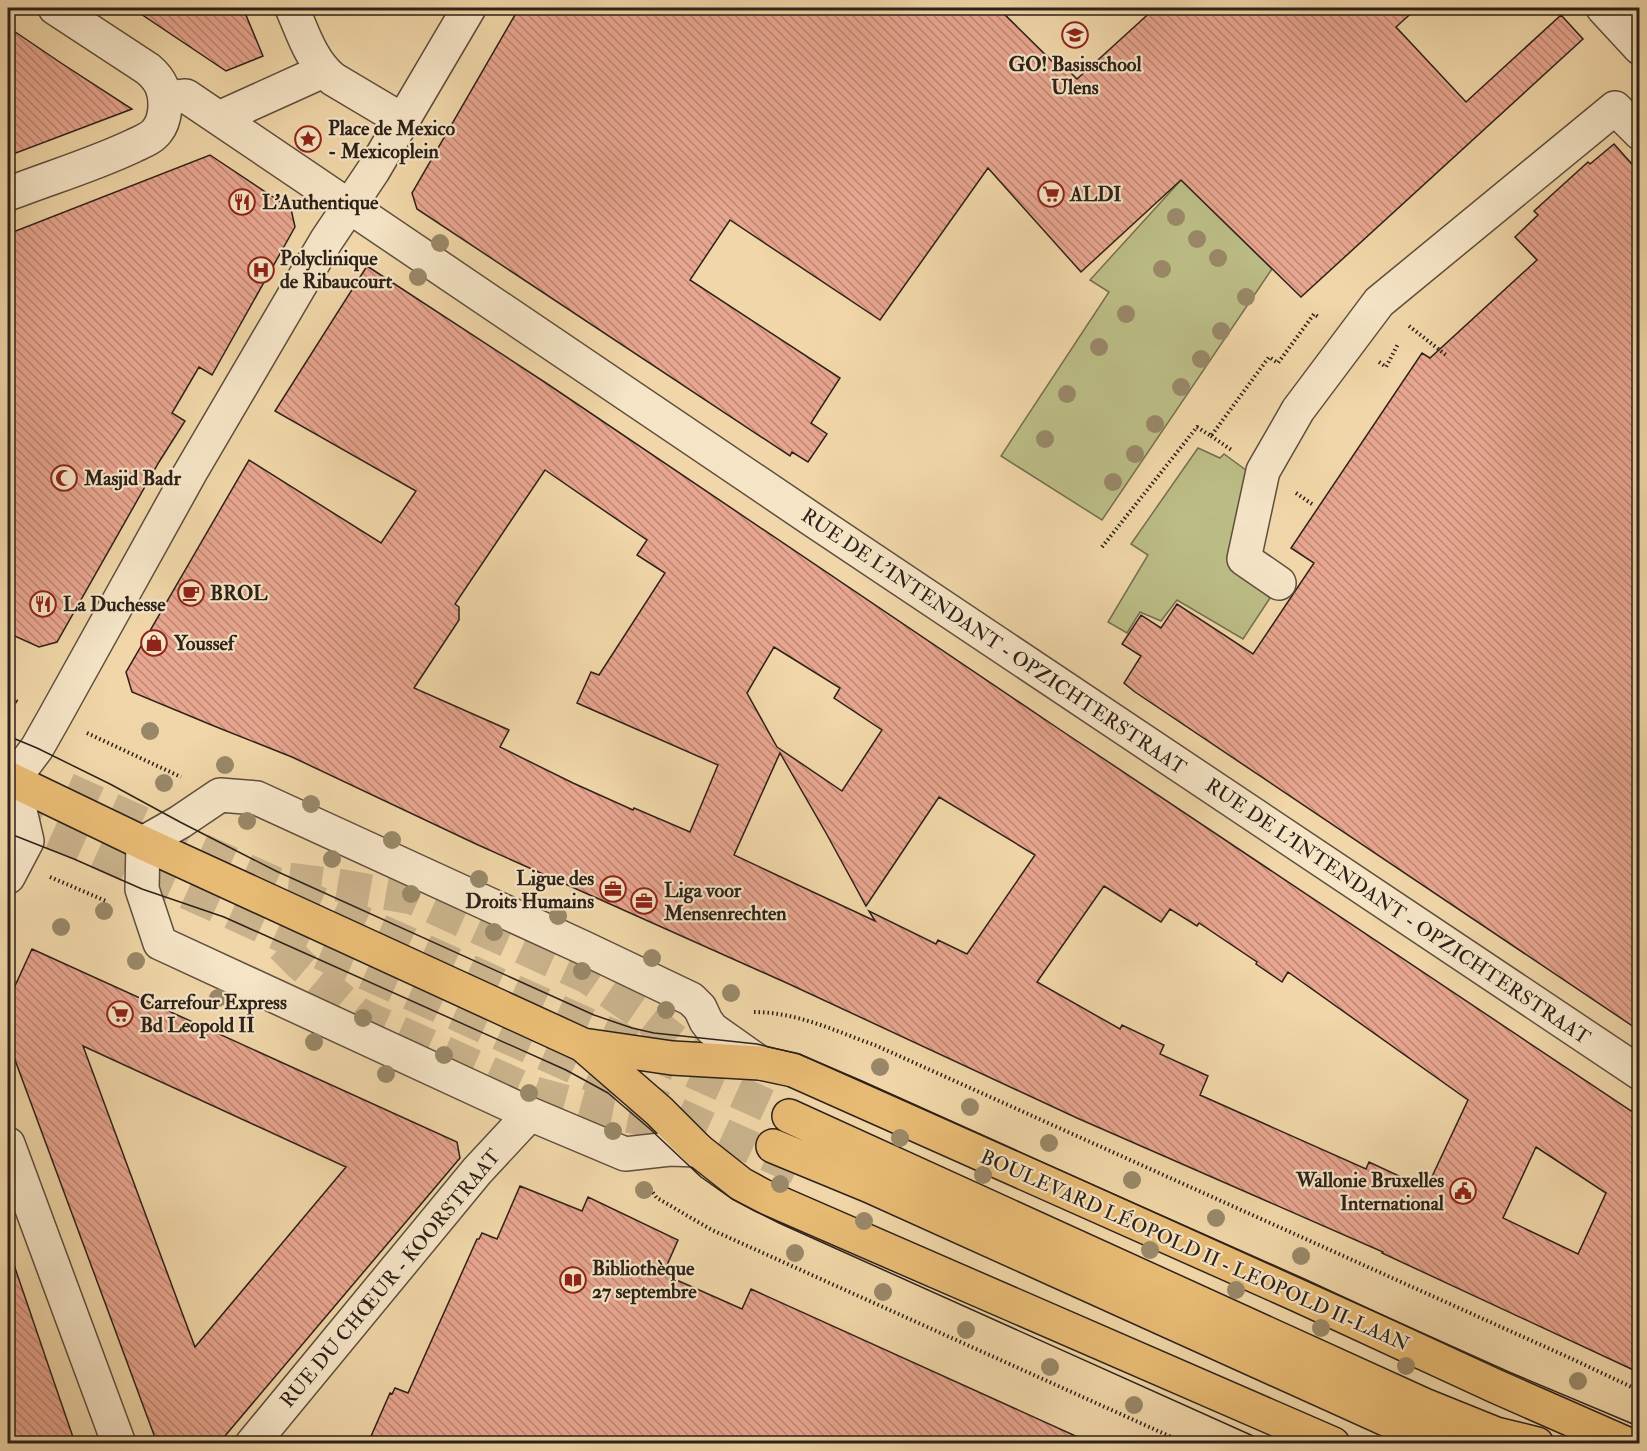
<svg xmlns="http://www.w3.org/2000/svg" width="1647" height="1451" viewBox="0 0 1647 1451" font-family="'IM FELL Double Pica',serif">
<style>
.green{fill:#bcbd86;stroke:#746f50;stroke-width:1.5}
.building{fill:url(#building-back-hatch);stroke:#2d2119;stroke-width:1.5;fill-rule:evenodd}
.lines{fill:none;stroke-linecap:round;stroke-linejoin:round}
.highway-tunnel{stroke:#c9b28b;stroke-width:33;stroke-dasharray:33 16;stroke-linecap:butt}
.minor-casing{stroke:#5e4e3d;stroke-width:36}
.major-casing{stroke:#2d2119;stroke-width:36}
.highway-casing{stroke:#2d2119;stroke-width:36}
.path{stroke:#2d2119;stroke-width:4;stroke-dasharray:1.5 3;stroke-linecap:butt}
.minor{stroke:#f5e4c6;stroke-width:33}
.major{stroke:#e8bb74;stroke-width:33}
.highway{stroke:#e8bb74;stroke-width:33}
.tram{stroke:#2d2119;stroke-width:1.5}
.tree{fill:#998868}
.labels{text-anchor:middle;stroke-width:4.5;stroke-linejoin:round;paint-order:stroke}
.poi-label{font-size:20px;font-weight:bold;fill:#2d2119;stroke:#f5e4c6;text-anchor:start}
.street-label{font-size:20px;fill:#2d2119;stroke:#f5e4c6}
</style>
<defs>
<pattern id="building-back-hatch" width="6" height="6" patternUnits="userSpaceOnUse" patternTransform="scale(1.5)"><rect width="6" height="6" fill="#e8a58f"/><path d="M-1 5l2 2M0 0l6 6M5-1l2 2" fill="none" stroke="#bc8674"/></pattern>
</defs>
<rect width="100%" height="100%" fill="#f0d6a8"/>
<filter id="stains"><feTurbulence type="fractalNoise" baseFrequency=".00333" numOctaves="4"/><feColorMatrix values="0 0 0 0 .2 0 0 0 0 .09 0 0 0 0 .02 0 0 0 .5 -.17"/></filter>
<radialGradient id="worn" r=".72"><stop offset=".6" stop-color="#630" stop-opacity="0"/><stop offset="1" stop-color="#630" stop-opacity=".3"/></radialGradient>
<path class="green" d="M1181 180 1272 269 1102 520 1001 456 1109 292 1090 280Z
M1198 448 1220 458 1224 454 1250 473 1233 564 1270 598 1243 639 1177 600 1161 621 1140 612 1127 633 1108 622 1148 555 1131 544Z"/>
<path class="building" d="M132 8H243L263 56 226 71Z
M519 8H998L1054 63 1057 59 1077 79 1155 8H1417L1396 27 1466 102 1561 15 1583 39 1301 297 1181 180 1081 272 988 168 880 320 730 220 690 280 840 378 811 423 827 434 808 462 792 452 790 456 417 209 412 193Z
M8 27 61 63 132 109 8 156Z
M1614 144 1640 173V1031L1135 692 1124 683 1141 656 1122 644 1141 615 1161 628 1177 604 1253 654 1314 563 1291 548 1422 353 1430 358 1537 260 1515 237 1538 215 1534 211 1588 162 1590 164Z
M210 155 291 209 295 227 212 375 199 367 172 413 185 421 159 462 57 642 39 647 8 633V234Z
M367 266 546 383 1059 729 1640 1117V1373L1382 1253 1383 1252 1077 1118 789 984 476 844 292 757 214 726 132 692 126 672 249 460 381 543 416 491 275 411ZM545 470 647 540 637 555 665 573 599 675 591 672 577 703 718 765 690 832 634 808 633 810 573 783 500 747 509 730 414 688 459 620V607L455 604ZM774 647 840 688 834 698 882 730 842 791 777 747 747 693ZM780 753 826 833 866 906 939 797 1035 855 967 954 938 940 936 944 869 911 875 921 734 855ZM1104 886 1161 922 1170 909 1197 926 1199 923 1257 962 1256 964 1282 982 1288 972 1468 1100 1428 1185 1416 1179 1414 1183 1369 1162 1366 1169 1200 1095 1208 1076 1160 1054 1164 1045 1122 1025 1120 1029 1037 982ZM1536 1147 1606 1193 1578 1254 1503 1218Z
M32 949 457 1142 460 1158 219 1443H157L8 1041V1001ZM83 1046 346 1167 195 1347 181 1310Z
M520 1186 582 1211 588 1197 678 1240 663 1274 742 1309 751 1289 1091 1443H368L390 1393 392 1394 395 1388 408 1393 477 1239H479L482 1233 497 1239Z
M13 1262 54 1382 75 1443H8V1263Z"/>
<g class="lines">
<path class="highway-tunnel" d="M67 789 815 1127
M8 812 799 1169
M289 879 337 885 412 898 587 977 643 1015 680 1044 705 1061
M282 946 301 965 359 1014 535 1093 601 1111 667 1124"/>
<g class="minor-casing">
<path id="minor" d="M292 8C303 33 311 61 333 79L402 120
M1603 8 1640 48
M165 98 186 96 810 518 1640 1073
M219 118 323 71
M8 194C49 178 93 165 133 146 141 142 151 139 157 131 166 120 167 100 162 87 159 80 154 74 148 69L55 8
M1279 583 1244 559 1263 471 1298 410 1379 302 1615 108 1640 133
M8 783 13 780 37 748 54 718 190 473 326 241 373 171 469 8
M8 877 27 841 13 780
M8 1144 119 1444
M698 1150 670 1149 625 1154 530 1114 160 943 142 889 143 843 180 822 220 795 257 798 582 947 691 999 700 1008 706 1021 712 1029 760 1063
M252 1444 477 1171 530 1114"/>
</g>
<g class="major-casing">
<path id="major" d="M8 778 143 843 583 1045 659 1111 698 1150 741 1184 763 1196 1333 1444
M583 1045 672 1058 760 1063 793 1070 1298 1295 1495 1386 1627 1444"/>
</g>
<g class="highway-casing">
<path id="highway" d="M789 1116 1424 1405 1496 1434 1537 1444
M773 1146 870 1186 1441 1444"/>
</g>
<path class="path" d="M1409 326 1446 355
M1379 362 1386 367 1398 344
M1211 436 1233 451
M1296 493 1312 504
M1102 547 1197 427 1211 436 1269 357 1278 363 1314 314 1320 318
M8 697 20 703
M87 733 181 777
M50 877 106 901
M754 1012C797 1012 838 1032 877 1046L1570 1358 1640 1391
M650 1189 657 1198 712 1230 1187 1444"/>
<use href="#minor" class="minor"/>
<use href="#major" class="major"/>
<use href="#highway" class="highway"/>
<path class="tram" d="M8 736 37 748 110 784 180 822 276 871 594 1015 632 1028 654 1033 757 1044 799 1054 862 1081 1509 1372 1640 1427
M8 833 74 859 142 889 224 917 566 1070 608 1093 650 1129 701 1177 732 1199 779 1223 1271 1444"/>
</g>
<g class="tree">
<circle cx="1176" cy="217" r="9"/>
<circle cx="1197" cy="239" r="9"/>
<circle cx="440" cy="243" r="9"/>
<circle cx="1218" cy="258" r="9"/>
<circle cx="1162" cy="269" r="9"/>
<circle cx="418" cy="277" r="9"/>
<circle cx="1246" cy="297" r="9"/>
<circle cx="1126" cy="314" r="9"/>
<circle cx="1221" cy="331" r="9"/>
<circle cx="1099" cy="347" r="9"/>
<circle cx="1201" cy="359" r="9"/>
<circle cx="1181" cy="387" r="9"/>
<circle cx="1067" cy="394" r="9"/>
<circle cx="1155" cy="424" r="9"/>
<circle cx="1045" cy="439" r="9"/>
<circle cx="1135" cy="454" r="9"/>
<circle cx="1113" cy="482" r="9"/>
<circle cx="150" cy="731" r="9"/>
<circle cx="225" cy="765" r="9"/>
<circle cx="164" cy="783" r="9"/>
<circle cx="311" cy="804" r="9"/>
<circle cx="247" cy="821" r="9"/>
<circle cx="392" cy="840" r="9"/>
<circle cx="332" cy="859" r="9"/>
<circle cx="479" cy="879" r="9"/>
<circle cx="411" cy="894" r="9"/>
<circle cx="104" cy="911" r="9"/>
<circle cx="558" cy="916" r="9"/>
<circle cx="61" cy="927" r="9"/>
<circle cx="494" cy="932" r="9"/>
<circle cx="652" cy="958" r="9"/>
<circle cx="136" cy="961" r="9"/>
<circle cx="582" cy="971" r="9"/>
<circle cx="731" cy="993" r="9"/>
<circle cx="218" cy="998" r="9"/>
<circle cx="666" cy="1010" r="9"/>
<circle cx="363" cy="1018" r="9"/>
<circle cx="314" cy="1042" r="9"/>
<circle cx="444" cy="1055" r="9"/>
<circle cx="880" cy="1067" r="9"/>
<circle cx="386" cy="1074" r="9"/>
<circle cx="529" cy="1093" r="9"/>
<circle cx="970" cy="1107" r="9"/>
<circle cx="613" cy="1131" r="9"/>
<circle cx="900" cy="1138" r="9"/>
<circle cx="1049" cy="1143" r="9"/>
<circle cx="983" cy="1175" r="9"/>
<circle cx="1132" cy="1180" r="9"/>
<circle cx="780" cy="1184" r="9"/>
<circle cx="644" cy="1190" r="9"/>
<circle cx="1216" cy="1218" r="9"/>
<circle cx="864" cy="1221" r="9"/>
<circle cx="1150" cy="1250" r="9"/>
<circle cx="795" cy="1253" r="9"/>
<circle cx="1301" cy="1256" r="9"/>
<circle cx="1236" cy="1290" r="9"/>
<circle cx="883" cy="1292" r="9"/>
<circle cx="1321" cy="1328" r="9"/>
<circle cx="966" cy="1330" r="9"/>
<circle cx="1406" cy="1366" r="9"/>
<circle cx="1050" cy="1367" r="9"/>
<circle cx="1578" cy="1381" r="9"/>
<circle cx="1134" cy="1405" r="9"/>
</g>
<defs>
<g id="school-ring" transform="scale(1.35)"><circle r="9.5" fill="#f5e4c6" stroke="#8f2418" stroke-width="1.5"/><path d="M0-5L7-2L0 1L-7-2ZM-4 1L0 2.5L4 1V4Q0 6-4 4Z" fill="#8f2418"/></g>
<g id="sight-ring" transform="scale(1.35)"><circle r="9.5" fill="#f5e4c6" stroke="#8f2418" stroke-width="1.5"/><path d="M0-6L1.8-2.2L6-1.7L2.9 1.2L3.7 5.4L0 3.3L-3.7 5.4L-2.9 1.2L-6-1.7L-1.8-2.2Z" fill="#8f2418"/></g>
<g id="supermarket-ring" transform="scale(1.35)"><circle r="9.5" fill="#f5e4c6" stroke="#8f2418" stroke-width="1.5"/><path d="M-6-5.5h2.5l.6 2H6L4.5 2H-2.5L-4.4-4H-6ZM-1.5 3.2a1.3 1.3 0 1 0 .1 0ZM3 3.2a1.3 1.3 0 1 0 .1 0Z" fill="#8f2418"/></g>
<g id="restaurant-ring" transform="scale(1.35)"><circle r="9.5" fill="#f5e4c6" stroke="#8f2418" stroke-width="1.5"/><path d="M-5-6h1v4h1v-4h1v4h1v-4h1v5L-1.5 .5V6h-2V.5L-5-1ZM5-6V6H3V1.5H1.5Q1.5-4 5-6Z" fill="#8f2418"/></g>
<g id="hospital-ring" transform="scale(1.35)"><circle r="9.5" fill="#f5e4c6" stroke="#8f2418" stroke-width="1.5"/><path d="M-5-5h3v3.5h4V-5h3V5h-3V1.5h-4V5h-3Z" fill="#8f2418"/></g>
<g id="mosque-ring" transform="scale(1.35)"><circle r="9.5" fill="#f5e4c6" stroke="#8f2418" stroke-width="1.5"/><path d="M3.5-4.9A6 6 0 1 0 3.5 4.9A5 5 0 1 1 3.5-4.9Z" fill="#8f2418"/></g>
<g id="cafe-ring" transform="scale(1.35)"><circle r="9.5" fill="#f5e4c6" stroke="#8f2418" stroke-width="1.5"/><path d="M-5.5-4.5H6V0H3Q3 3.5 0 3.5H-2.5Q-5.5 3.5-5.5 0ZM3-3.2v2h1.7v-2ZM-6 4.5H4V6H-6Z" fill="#8f2418"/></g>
<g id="shop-ring" transform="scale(1.35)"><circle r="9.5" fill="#f5e4c6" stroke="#8f2418" stroke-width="1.5"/><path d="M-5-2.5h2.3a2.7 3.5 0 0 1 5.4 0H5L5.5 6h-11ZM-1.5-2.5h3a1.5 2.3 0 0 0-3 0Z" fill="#8f2418"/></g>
<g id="office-ring" transform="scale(1.35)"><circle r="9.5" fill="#f5e4c6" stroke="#8f2418" stroke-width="1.5"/><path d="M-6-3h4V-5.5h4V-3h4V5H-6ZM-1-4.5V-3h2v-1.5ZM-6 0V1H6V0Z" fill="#8f2418"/></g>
<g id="civic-ring" transform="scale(1.35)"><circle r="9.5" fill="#f5e4c6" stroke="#8f2418" stroke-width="1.5"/><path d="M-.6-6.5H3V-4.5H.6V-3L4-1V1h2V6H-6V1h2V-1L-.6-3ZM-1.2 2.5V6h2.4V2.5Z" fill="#8f2418"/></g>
<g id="library-ring" transform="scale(1.35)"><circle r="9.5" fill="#f5e4c6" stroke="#8f2418" stroke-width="1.5"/><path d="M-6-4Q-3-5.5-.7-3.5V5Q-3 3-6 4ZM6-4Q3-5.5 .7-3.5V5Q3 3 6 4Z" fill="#8f2418"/></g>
</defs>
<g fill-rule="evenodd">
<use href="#school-ring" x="1075" y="35"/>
<use href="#sight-ring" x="308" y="139"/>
<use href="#supermarket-ring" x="1051" y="194"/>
<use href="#restaurant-ring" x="242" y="202"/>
<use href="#hospital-ring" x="261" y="270"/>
<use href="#mosque-ring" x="64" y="478"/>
<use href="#cafe-ring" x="191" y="593"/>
<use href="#restaurant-ring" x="43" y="604"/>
<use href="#shop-ring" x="154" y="643"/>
<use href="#office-ring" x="613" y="889"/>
<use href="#office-ring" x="644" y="901"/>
<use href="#supermarket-ring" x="120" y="1014"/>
<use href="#civic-ring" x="1463" y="1191"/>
<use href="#library-ring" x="573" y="1280"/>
</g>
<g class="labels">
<g class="poi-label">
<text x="1075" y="71" text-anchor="middle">GO! Basisschool<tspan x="1075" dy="23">Ulens</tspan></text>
<text x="328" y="135">Place de Mexico<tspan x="328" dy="23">- Mexicoplein</tspan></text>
<text x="1070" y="201">ALDI</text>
<text x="262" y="209">L'Authentique</text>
<text x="280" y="265">Polyclinique<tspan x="280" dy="23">de Ribaucourt</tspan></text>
<text x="84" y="485">Masjid Badr</text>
<text x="210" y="600">BROL</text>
<text x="63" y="611">La Duchesse</text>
<text x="174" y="650">Youssef</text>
<text x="594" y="885" text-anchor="end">Ligue des<tspan x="594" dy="23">Droits Humains</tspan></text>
<text x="664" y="897">Liga voor<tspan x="664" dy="23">Mensenrechten</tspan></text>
<text x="140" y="1009">Carrefour Express<tspan x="140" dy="23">Bd Leopold II</tspan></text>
<text x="1444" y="1187" text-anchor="end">Wallonie Bruxelles<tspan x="1444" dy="23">International</tspan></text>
<text x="592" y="1275">Bibliothèque<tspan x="592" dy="23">27 septembre</tspan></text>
</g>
<g class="street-label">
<text transform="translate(994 641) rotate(34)" y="7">RUE DE L'INTENDANT - OPZICHTERSTRAAT</text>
<text transform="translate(1398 911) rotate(34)" y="7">RUE DE L'INTENDANT - OPZICHTERSTRAAT</text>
<text transform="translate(1195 1250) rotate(24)" y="7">BOULEVARD LÉOPOLD II - LEOPOLD II-LAAN</text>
<text transform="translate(390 1278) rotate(-50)" y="7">RUE DU CHŒUR - KOORSTRAAT</text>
</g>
</g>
<rect width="1647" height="1451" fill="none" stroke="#f0d6a8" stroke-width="30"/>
<rect x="9" y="9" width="1629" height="1433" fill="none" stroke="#2d2119" stroke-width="3"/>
<rect x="15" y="15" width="1617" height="1421" fill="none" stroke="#2d2119" stroke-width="1.5"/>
<rect width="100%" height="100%" filter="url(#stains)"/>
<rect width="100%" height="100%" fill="url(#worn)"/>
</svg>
